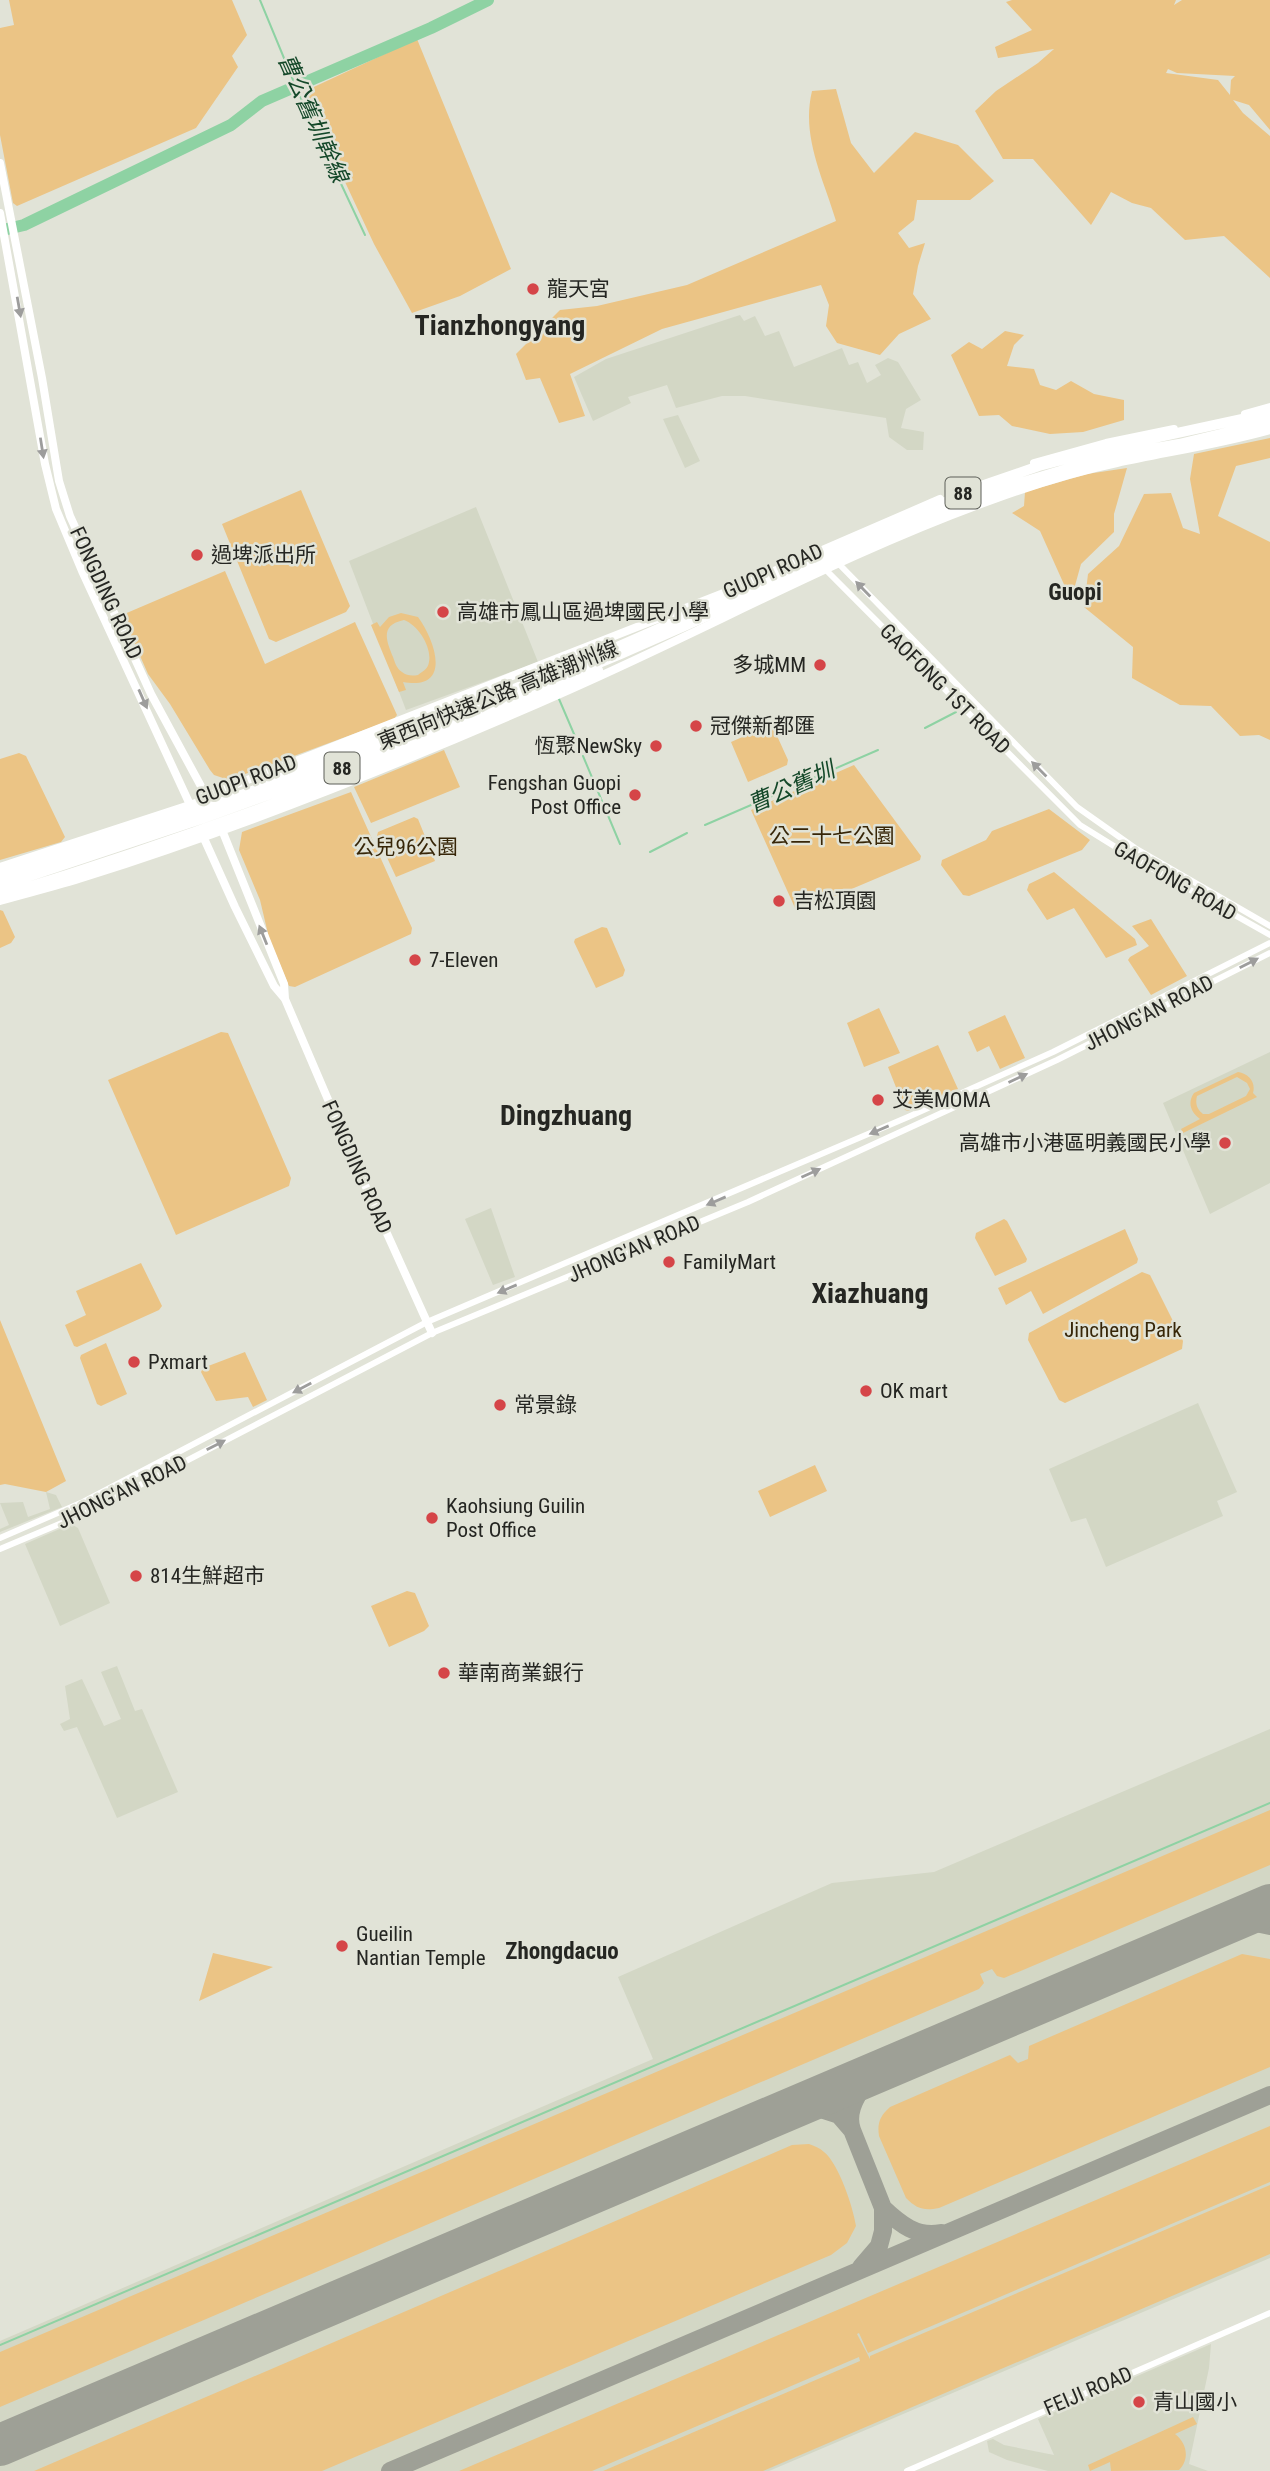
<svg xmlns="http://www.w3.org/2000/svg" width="1270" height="2471" viewBox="0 0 1270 2471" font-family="'Roboto Condensed','Noto Sans TC',sans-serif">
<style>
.built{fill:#d3d7c5}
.green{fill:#ebc485;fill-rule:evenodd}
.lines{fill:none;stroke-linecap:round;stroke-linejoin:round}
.stream{stroke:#8ed2a3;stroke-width:2}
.river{stroke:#8ed2a3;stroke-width:12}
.taxiway{stroke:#9ea096;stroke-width:18}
.runway{stroke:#9ea096;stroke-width:42}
.minor{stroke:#fff;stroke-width:6}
.major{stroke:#fff;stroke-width:8}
.highway{stroke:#fff;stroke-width:10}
.oneway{fill:#9d9d9c}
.poi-dot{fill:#d54548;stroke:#e1e3d7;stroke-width:2.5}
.labels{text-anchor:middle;stroke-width:5;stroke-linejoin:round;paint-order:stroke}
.shield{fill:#e1e3d7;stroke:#5d5f58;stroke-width:2}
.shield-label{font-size:19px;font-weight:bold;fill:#252622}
.poi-label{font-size:21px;fill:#252622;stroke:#e1e3d7;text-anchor:start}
.street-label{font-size:21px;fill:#252622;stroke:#e1e3d7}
.park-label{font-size:21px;fill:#372608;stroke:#e1e3d7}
.water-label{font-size:23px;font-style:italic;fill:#144829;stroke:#e1e3d7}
.neighbourhood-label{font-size:23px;font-weight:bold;fill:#252622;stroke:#e1e3d7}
.district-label{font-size:28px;font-weight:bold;fill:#252622;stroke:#e1e3d7}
</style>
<rect width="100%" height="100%" fill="#e1e3d7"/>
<path class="built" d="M740 315 744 321 755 316 765 336 779 331 794 367 842 348 849 365 858 362 867 383 881 375 875 365 888 358 898 362 921 400 906 409 901 428 924 432 923 450H907L889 437 886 418 745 396H722L676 408 667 385 628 397 631 403 593 421 574 377 606 359Z
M678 415 700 461 685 468 663 419Z
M476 507 538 662 406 710 349 561Z
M1270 1052V1183L1210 1214 1163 1103Z
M491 1208 515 1277 493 1285 465 1219Z
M1198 1403 1237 1492 1217 1501 1223 1516 1106 1567 1086 1518 1071 1522 1049 1469Z
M46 1492 56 1495 62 1507 0 1532V1529L9 1525 0 1503 23 1502 28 1517 50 1509Z
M71 1524 78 1528 110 1603 60 1626 25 1544Z
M117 1666 135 1711 142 1709 178 1792 117 1818 77 1727 64 1731 60 1724 70 1719 65 1686 82 1679 104 1726 121 1719 101 1672Z
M1270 1729V2258L769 2471H0V2341L653 2059 618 1977 832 1883 934 1872Z
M1211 2344 1209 2368 1189 2464 1208 2471H1048L1007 2460 989 2452 987 2441 993 2439 1004 2445 1054 2455 1038 2419Z"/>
<path class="green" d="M9 0H232L247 35 232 56 238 67 196 128 17 206 13 203 0 135V28L14 25Z
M1012 0H1176L1174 5 1182 0H1270V130L1249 105 1233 100 1243 113 1270 136V278L1224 236 1185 240 1151 208 1132 203 1111 192 1091 225 1033 159H1003L975 111 996 91 1038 63 1054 49 998 58 995 47 1032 30 1006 2ZM1168 69 1177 73 1235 76 1231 80 1230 95 1218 80 1166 73Z
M417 39 511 269 460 296 412 313 374 244 303 92Z
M836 89 851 143 874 173 915 132 958 145 994 181 970 200H917L914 220 898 233 909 248 925 243 918 266 913 294 931 319 899 334 880 355 837 343 826 326 829 305 821 285 662 329 570 374 585 416 559 423 540 378 526 380 516 354 560 310 597 306 687 285 836 221C823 177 801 137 812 91Z
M1005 331 1024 335 1014 345 1007 366 1034 369 1040 385 1056 390 1071 381 1094 394 1124 400V420L1083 432 1050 434 1012 426 999 415 979 416 951 355 969 342 982 349Z
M1270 438V458L1236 466 1218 516 1270 542V740L1259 735 1240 736 1211 706 1180 705 1132 678 1133 647 1084 607 1088 574 1119 546 1144 494 1171 493 1183 528 1200 534 1190 479 1194 454Z
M1127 468 1114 514V532L1081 564 1071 600 1040 531 1012 513 1024 506 1025 492 1087 474Z
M301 490 350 606 346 612 276 642 269 639 222 524Z
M225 571 265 664 355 622 397 715 394 719 229 780 214 775 210 770 170 704 148 674 122 615Z
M401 613 418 617C435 640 453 691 403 682L406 690 399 692 371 625 377 622 380 627 389 617ZM404 620C418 625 432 647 429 662 428 669 423 671 418 675 412 676 407 676 402 672 396 668 395 662 393 657 386 640 380 625 404 620Z
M770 725 773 727 788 760 787 765 748 782 731 742Z
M444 750 460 787 371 823 354 787Z
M19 753 26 756 65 837 61 842 0 860V759Z
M854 765 921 856 920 860 802 910 795 908 751 810Z
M351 792 412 928 411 934 295 987 289 986 269 938 260 900 239 850 242 832Z
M1049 809 1090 840 1082 850 969 896 963 895 941 865 942 860 986 840 992 831Z
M414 817 418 819 435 861 396 877 377 836 378 832Z
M1054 872 1135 939 1137 945 1106 958 1074 908 1047 920 1027 890 1029 884Z
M0 910 3 911 15 937 11 943 0 948Z
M1151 919 1187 976 1151 995 1128 960 1130 957 1149 946 1132 926Z
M602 927 607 928 625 970 623 976 596 988 574 942 575 939Z
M879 1008 900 1053 864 1067 847 1023Z
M1005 1015 1025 1058 1000 1069 989 1046 977 1052 968 1032Z
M221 1032 228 1033 291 1178 289 1186 176 1235 108 1080Z
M938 1045 958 1089 909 1111 905 1110 888 1067Z
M1238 1072C1249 1074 1256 1082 1253 1093L1257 1097 1183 1133 1181 1129 1200 1119C1191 1112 1187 1103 1194 1093ZM1237 1077 1247 1083 1250 1089 1246 1096 1209 1114H1203C1197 1109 1195 1104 1197 1096Z
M1004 1219 1007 1221 1027 1259 1026 1262 995 1276 975 1238 976 1233Z
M1125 1229 1138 1259 1137 1263 1043 1314 1031 1291 1006 1305 998 1288Z
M141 1263 162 1306 159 1310 77 1347 74 1346 65 1325 86 1315 76 1291Z
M1142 1272 1150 1275 1183 1341 1182 1349 1065 1403 1059 1400 1028 1340 1029 1333Z
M0 1320 66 1481 46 1492 5 1484 0 1485Z
M106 1343 127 1394 101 1406 97 1404 80 1358 81 1355Z
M245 1352 267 1400 253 1407 248 1397 216 1401 201 1372 203 1368Z
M815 1465 827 1491 770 1517 758 1491Z
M407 1591 415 1593 429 1626 424 1631 389 1647 371 1606Z
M1270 1810V1865L1004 1978 997 1976 992 1969 980 1974 984 1983 979 1989 0 2407V2352Z
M213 1953 273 1967 199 2001Z
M1242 1954 1270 1959V2067L939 2208C924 2211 917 2209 906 2198L879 2136C877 2123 880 2116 890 2107L1010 2055 1018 2063 1028 2059 1029 2046Z
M1270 2126V2182L868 2353 859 2333 857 2334 870 2359V2356L1270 2185V2254L763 2471H603L860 2361 859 2357 592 2471H459Z
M809 2144C814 2146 820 2148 824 2152 839 2164 853 2207 856 2226L847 2243 831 2255 322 2471H34L792 2145Z
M1193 2417 1197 2424 1175 2434C1187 2443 1190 2459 1179 2470L1111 2471 1110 2462 1090 2471 1088 2465Z"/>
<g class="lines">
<path class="stream" d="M260 0 298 92 365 235
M559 699 577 741
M925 728 956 712
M583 756 620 844
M705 825 878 750
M650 852 687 833
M0 2345 1270 1803"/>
<path class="river" d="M3 230 24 225 231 125 262 101 431 28 488 0"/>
<path class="taxiway" d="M1229 1922H1251L1270 1926
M802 2103 839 2115 852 2130 883 2208V2231L879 2246 861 2267
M852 2130C844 2108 863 2085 878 2070
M883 2208C900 2224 917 2238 941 2233
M390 2471 1270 2095"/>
<path class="runway" d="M0 2445 1270 1905"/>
<path class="minor" d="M837 562 1077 807 1135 848 1270 926
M823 567 1080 825 1130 856 1270 935
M0 1538 83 1502 427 1322 908 1117 1053 1052 1270 943
M0 1549 88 1512 432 1333 748 1202 1057 1060 1270 953
M907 2471 1270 2313"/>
<path class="major" d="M0 163 42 378 59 481 70 516 151 694 209 801
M0 213 45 464 56 509 82 571 192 809
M1245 414 1270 407
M1034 463 1106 443 1174 429
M199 799 721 594 940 499
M220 825 284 984 285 999
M202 834 235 907 274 986 285 999 356 1165 432 1333
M0 901C28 893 57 886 85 877 250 825 411 760 569 690 710 628 847 552 992 500 1033 485 1074 472 1117 463 1168 452 1220 444 1270 430"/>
<path class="highway" d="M268 778 480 696
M0 868 208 800
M0 877 198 811 369 748 617 647 984 485 1039 466 1108 448 1270 413
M0 886 201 819 373 757 621 654 987 493 1110 456 1179 444 1270 422
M0 896C204 833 404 759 598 670"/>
</g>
<defs><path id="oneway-solid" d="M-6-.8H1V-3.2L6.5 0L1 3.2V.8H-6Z" transform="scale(1.75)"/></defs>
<g class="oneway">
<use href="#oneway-solid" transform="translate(19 307) rotate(80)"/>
<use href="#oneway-solid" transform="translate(42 448) rotate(81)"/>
<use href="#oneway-solid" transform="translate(863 589) rotate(-134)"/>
<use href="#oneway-solid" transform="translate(143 699) rotate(66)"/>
<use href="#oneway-solid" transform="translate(1039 769) rotate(-135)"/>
<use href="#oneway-solid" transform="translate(263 935) rotate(-112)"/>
<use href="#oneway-solid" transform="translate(1249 963) rotate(-27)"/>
<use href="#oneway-solid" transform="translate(1018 1078) rotate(-25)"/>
<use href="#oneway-solid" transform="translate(879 1130) rotate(157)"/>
<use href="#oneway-solid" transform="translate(811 1173) rotate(-24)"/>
<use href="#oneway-solid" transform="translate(716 1201) rotate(157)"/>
<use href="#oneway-solid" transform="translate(507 1289) rotate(157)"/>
<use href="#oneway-solid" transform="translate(302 1388) rotate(152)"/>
<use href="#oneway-solid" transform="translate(216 1445) rotate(-27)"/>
</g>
<g class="poi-dot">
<circle cx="533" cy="289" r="7"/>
<circle cx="197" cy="555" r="7"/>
<circle cx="443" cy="612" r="7"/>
<circle cx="820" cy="665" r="7"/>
<circle cx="696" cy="726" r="7"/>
<circle cx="656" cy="746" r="7"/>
<circle cx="635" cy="795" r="7"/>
<circle cx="779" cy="901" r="7"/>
<circle cx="415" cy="960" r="7"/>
<circle cx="878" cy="1100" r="7"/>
<circle cx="1225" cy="1143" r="7"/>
<circle cx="669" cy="1262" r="7"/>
<circle cx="134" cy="1362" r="7"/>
<circle cx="866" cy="1391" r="7"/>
<circle cx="500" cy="1405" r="7"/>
<circle cx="432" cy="1518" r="7"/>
<circle cx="136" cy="1576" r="7"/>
<circle cx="444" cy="1673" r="7"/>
<circle cx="342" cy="1946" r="7"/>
<circle cx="1139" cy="2402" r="7"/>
</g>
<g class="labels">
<g class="shield">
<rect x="945.5" y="477.5" width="35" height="31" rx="5"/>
<rect x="324.5" y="752.5" width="35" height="31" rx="5"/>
</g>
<g class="shield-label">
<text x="963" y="500">88</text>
<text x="342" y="775">88</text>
</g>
<g class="poi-label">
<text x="547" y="296">龍天宮</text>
<text x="211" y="562">過埤派出所</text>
<text x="457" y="619">高雄市鳳山區過埤國民小學</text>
<text x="806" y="672" text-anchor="end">多城MM</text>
<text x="710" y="733">冠傑新都匯</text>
<text x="642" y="753" text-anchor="end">恆聚NewSky</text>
<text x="621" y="790" text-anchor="end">Fengshan Guopi<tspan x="621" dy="24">Post Office</tspan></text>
<text x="793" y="908">吉松頂園</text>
<text x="429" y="967">7-Eleven</text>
<text x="892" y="1107">艾美MOMA</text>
<text x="1211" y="1150" text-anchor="end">高雄市小港區明義國民小學</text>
<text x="683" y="1269">FamilyMart</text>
<text x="148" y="1369">Pxmart</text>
<text x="880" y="1398">OK mart</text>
<text x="514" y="1412">常景錄</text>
<text x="446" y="1513">Kaohsiung Guilin<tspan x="446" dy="24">Post Office</tspan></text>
<text x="150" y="1583">814生鮮超市</text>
<text x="458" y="1680">華南商業銀行</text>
<text x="356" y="1941">Gueilin<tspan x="356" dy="24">Nantian Temple</tspan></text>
<text x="1153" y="2409">青山國小</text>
</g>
<g class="street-label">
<text transform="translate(773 571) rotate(-24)" y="7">GUOPI ROAD</text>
<text transform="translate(106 593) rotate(65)" y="7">FONGDING ROAD</text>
<text transform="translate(945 689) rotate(45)" y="7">GAOFONG 1ST ROAD</text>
<text transform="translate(498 695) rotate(-22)" y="7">東西向快速公路 高雄潮州線</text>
<text transform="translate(246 780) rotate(-21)" y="7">GUOPI ROAD</text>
<text transform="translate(1175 881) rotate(30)" y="7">GAOFONG ROAD</text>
<text transform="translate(1149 1013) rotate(-27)" y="7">JHONG'AN ROAD</text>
<text transform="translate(357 1167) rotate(66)" y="7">FONGDING ROAD</text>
<text transform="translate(634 1249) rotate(-23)" y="7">JHONG'AN ROAD</text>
<text transform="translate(122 1492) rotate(-26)" y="7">JHONG'AN ROAD</text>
<text transform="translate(1088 2391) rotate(-23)" y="7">FEIJI ROAD</text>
</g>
<g class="park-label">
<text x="832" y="843">公二十七公園</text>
<text x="406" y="854">公兒96公園</text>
<text x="1123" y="1337">Jincheng Park</text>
</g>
<g class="water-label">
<text transform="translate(313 118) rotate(66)" y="8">曹公舊圳幹線</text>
<text transform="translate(791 787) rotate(-24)" y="8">曹公舊圳</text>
</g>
<g class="neighbourhood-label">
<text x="1075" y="600">Guopi</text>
<text x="562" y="1959">Zhongdacuo</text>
</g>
<g class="district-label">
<text x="500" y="335">Tianzhongyang</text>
<text x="566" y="1125">Dingzhuang</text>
<text x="870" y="1303">Xiazhuang</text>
</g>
</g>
</svg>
